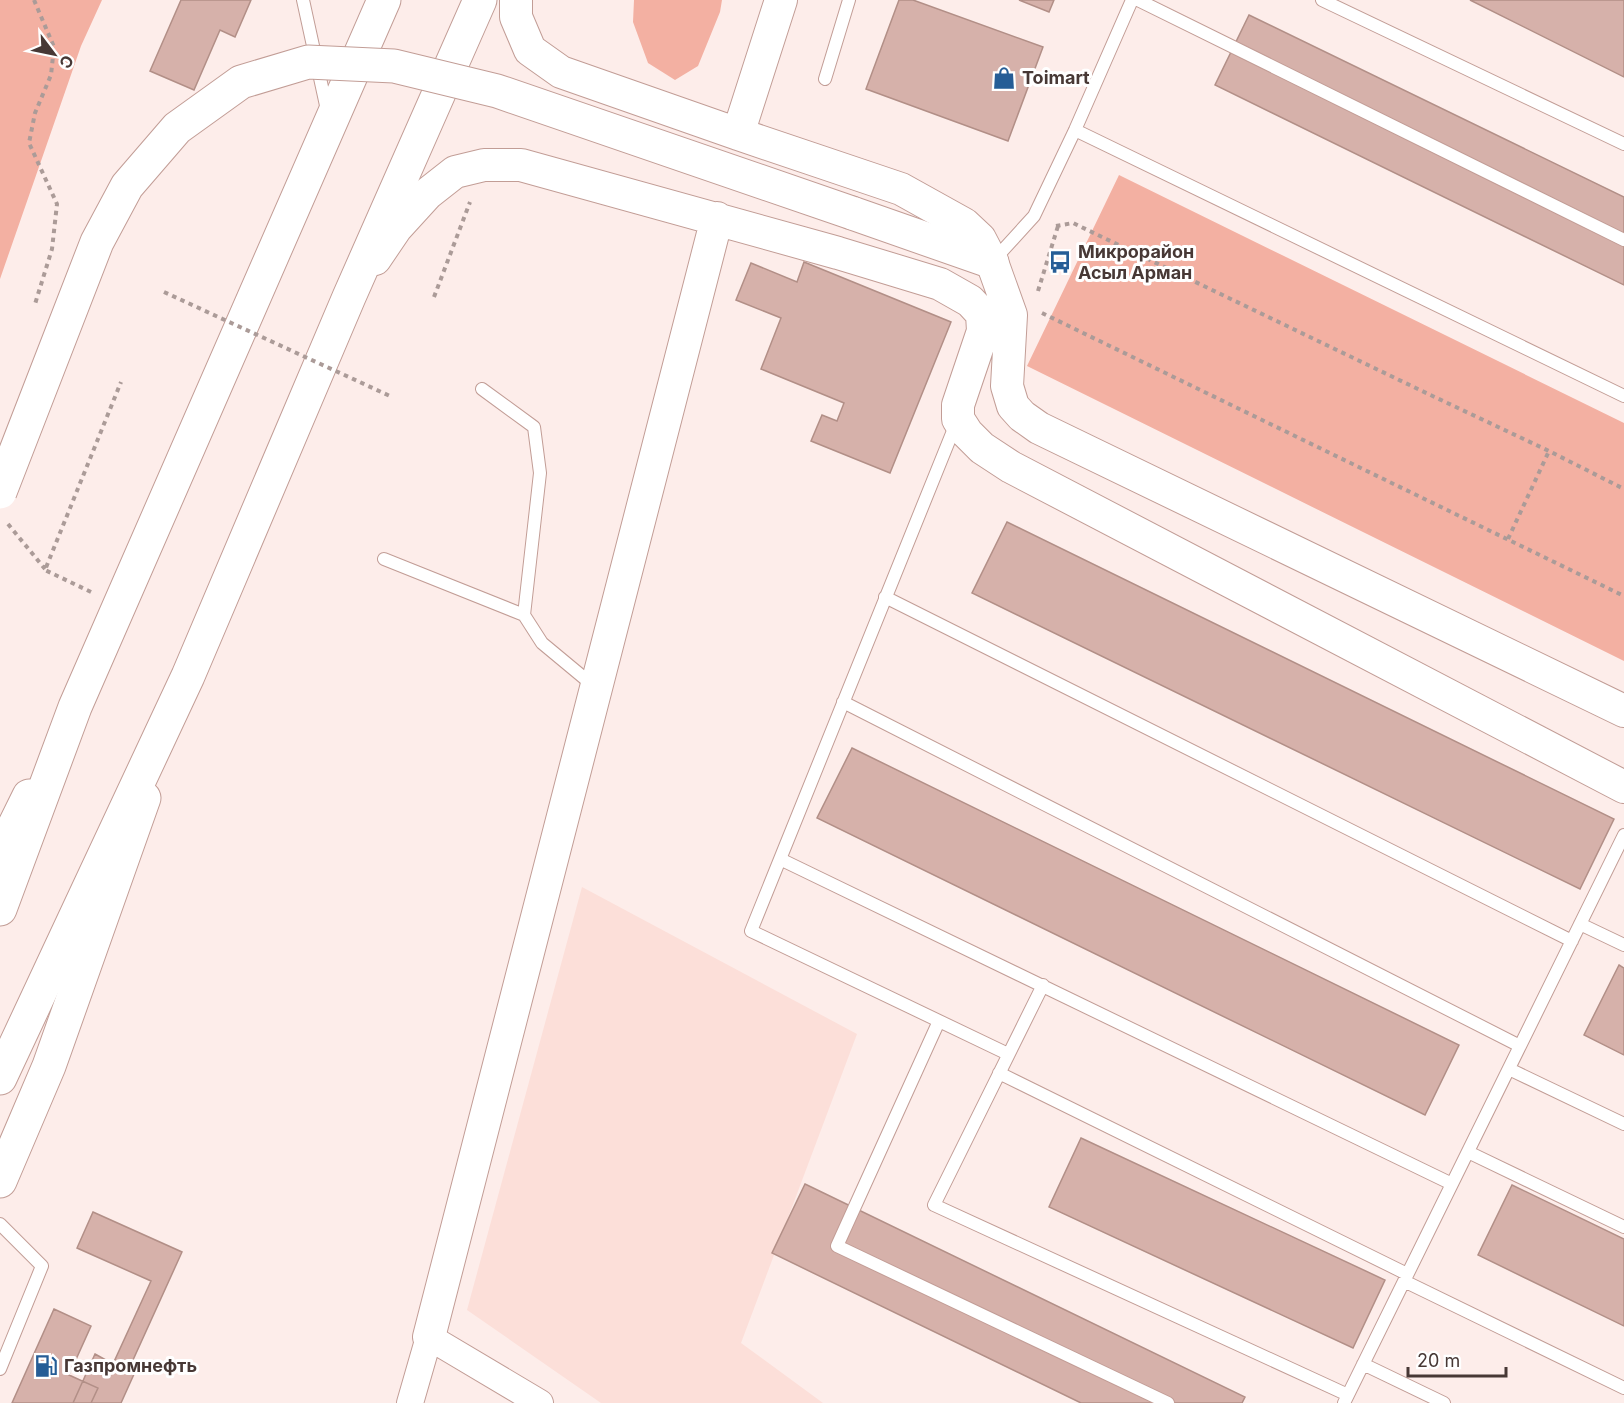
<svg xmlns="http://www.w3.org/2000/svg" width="1624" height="1403" viewBox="0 0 1624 1403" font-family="Inter,sans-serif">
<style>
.built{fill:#fcdfd9}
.green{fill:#f3b0a2}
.building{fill:#d6b1aa;stroke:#b28f87;stroke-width:1.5}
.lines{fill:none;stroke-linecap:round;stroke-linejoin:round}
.service-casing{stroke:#c29d96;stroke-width:14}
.minor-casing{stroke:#c29d96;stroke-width:28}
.tertiary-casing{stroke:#c29d96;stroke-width:34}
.secondary-casing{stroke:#c29d96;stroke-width:35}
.trunk-casing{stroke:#c29d96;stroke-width:35}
.path{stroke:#ab9b98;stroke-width:4;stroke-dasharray:4.5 4.5;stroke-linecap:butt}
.service{stroke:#fff;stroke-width:12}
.minor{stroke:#fff;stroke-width:26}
.tertiary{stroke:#fff;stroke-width:32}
.secondary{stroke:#fff;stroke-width:33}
.trunk{stroke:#fff;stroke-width:33}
.secondary-bridge-casing{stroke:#c29d96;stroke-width:35;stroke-linecap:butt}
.path-bridge{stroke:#ab9b98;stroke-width:4;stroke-dasharray:4.5 4.5;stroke-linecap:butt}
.secondary-bridge{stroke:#fff;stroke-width:33}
.labels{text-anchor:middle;stroke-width:6;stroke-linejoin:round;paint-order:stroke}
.poi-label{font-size:18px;font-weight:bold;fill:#473835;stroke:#fff;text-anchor:start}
</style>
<rect width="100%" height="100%" fill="#fdedea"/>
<path class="built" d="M582 887 857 1034 741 1343 823 1403H601L467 1310Z"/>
<path class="green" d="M0 0H102L81 46 0 279Z
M634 0H722L720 12 698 66 675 80 648 63 633 22Z
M1119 175 1624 423V661L1027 366Z"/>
<path class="building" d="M181 0H251L235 37 220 30 194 90 150 71Z
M899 0H913L1043 47 1008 141 866 89Z
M1019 0H1054L1049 12Z
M1470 0H1624V77Z
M1249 15 1624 197V285L1215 85Z
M804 262 951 322 890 473 811 441 822 415 837 421 844 403 761 369 781 318 736 300 751 263 797 282Z
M1007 522 1614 819 1580 889 972 593Z
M852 748 1459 1045 1425 1115 817 818Z
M1619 965 1624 968V1055L1584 1035Z
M1081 1138 1385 1280 1353 1348 1049 1207Z
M805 1184 1245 1397 1242 1403H1081L772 1253Z
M1512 1185 1624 1239V1326L1478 1255Z
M93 1212 182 1252 128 1371 113 1364 151 1281 77 1248Z
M54 1309 91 1326 69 1375 98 1388 91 1403H12Z
M95 1354 113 1364 135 1372 121 1403H73Z"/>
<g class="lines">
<g class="service-casing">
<path id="service" d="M303 0 327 110
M1138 0 1624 240
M1322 0 1624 144
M825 79 849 0
M1075 130 1624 396
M993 261 1034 216 1075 130 1132 0
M482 389 534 427 540 473 524 615 542 643 595 687
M957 421 751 931 1008 1054
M384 559 524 615
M885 597 1572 941
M843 702 1520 1046
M780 859 1452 1184
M1580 924 1624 945
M1043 985 934 1205 1348 1395
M939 1021 837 1246 1168 1403
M1509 1069 1624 1124
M999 1073 1407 1274
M1468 1152 1624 1227
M0 1224 42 1266 0 1369
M1404 1281 1624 1388
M1363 1364 1444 1403
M1344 1403 1624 835"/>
</g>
<g class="minor-casing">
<path id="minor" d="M410 1403 429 1337 540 1403"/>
</g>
<g class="tertiary-casing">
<path id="tertiary" d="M516 0V17L530 50 561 72 738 134 901 189 964 224 980 239 992 262 1011 315 1007 386 1013 406 1022 416 1039 428 1624 711
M738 134 781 0
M375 259 396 228 427 194 455 172 484 165H521L838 253 940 284 970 301 982 314 983 331 958 405V419L967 433 982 448 1011 467 1624 787
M429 1337 717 218"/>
</g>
<g class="secondary-casing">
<path id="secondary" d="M852 213 992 262
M0 855 29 796
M0 1181 49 1066 144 798"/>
</g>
<g class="trunk-casing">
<path id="trunk" d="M0 909 75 707 384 0
M0 1078 188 676 349 297 480 0"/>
</g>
<path class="path" d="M34 0 54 47 51 75 35 113 29 143 57 204 52 249 35 304
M1056 226 1073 223 1422 391 1549 451 1624 489
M1038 291 1058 226
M434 297 470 202
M1042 313 1624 596
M8 524 45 569
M1508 539 1549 451
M91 592 45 570 121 382"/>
<use href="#service" class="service"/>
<use href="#minor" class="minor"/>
<use href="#tertiary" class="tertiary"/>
<use href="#secondary" class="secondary"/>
<use href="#trunk" class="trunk"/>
<g class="secondary-bridge-casing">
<path id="secondary-bridge" d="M0 492 97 242 127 186 177 128 241 82 308 62 394 66 497 91 852 213"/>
</g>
<path class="path-bridge" d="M164 292 390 396"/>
<use href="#secondary-bridge" class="secondary-bridge"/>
</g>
<defs>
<g id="shop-bare" transform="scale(1.8)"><path d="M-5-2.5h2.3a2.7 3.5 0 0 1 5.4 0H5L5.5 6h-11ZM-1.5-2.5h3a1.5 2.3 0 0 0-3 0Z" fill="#265d96" stroke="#fff" stroke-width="2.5" paint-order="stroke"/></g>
<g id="bus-bare" transform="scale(1.8)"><path d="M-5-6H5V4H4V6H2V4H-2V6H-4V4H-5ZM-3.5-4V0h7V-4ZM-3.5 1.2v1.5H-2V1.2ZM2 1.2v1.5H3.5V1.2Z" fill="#265d96" stroke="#fff" stroke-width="2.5" paint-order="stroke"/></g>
<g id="fuel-bare" transform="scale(1.8)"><path d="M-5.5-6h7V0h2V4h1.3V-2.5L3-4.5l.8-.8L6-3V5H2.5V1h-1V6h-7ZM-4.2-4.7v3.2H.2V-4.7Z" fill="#265d96" stroke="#fff" stroke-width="2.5" paint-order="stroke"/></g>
</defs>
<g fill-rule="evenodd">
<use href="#shop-bare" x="1004" y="78"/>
<use href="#bus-bare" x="1060" y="262"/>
<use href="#fuel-bare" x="46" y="1366"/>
</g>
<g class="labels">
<g class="poi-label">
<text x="1022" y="84">Toimart</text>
<text x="1078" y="258">Микрорайон<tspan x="1078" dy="21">Асыл Арман</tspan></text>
<text x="64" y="1372">Газпромнефть</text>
</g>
</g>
<g transform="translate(54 54) rotate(122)" stroke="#ffffff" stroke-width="4.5" paint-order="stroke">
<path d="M0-4.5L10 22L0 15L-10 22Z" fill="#473835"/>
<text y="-9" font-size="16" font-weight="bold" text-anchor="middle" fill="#473835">С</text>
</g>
<path d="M1408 1367v9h98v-9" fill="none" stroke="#473835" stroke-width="3"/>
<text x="1417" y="1367" font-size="18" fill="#473835" stroke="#ffffff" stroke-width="4.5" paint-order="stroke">20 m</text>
</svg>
